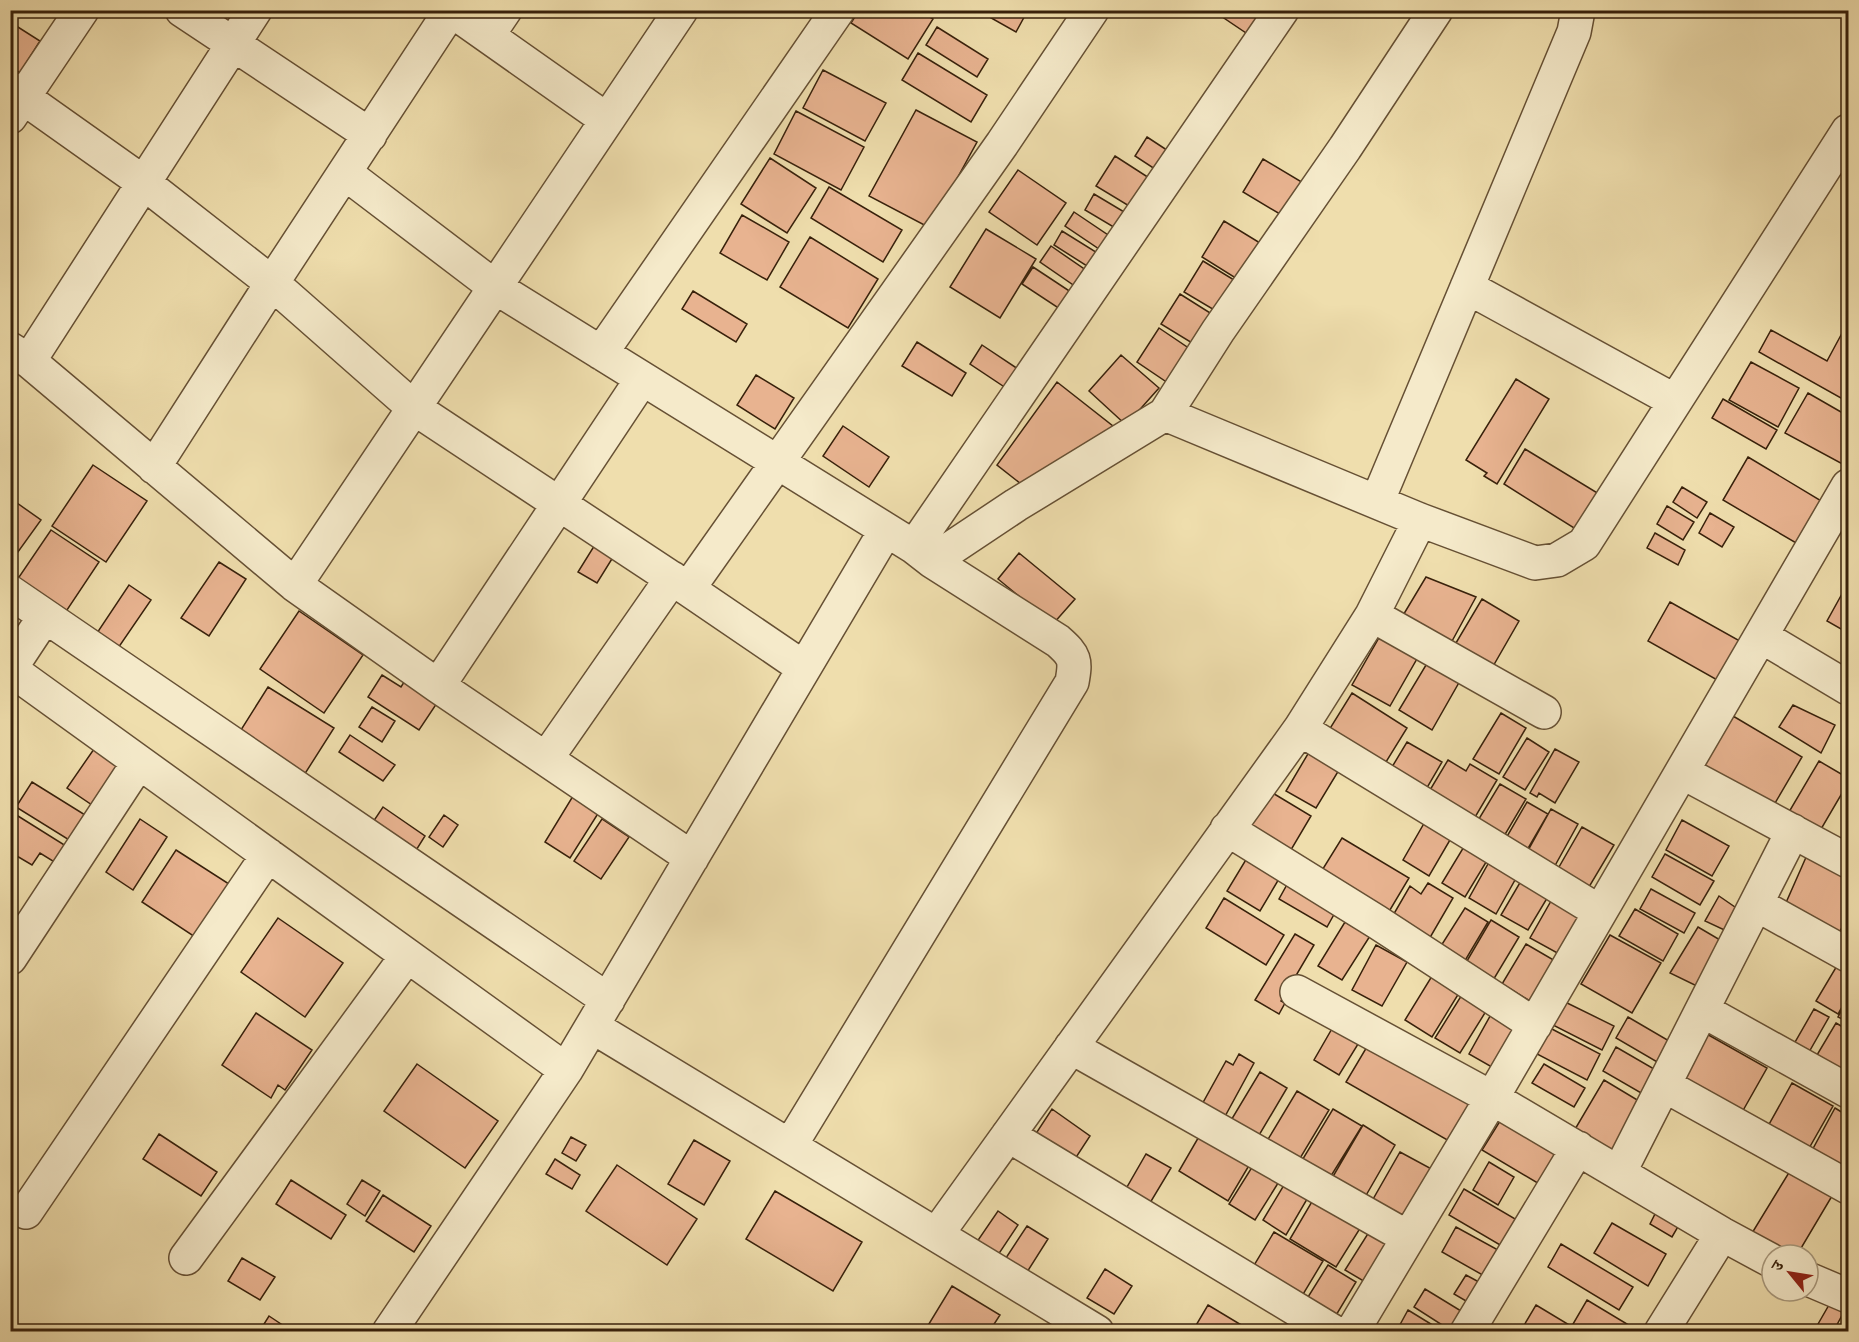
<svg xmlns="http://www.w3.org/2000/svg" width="1859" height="1342" viewBox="0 0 1859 1342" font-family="'Libre Bodoni','Noto Serif Devanagari',serif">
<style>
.building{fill:#e8b390;stroke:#38210b;stroke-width:1.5}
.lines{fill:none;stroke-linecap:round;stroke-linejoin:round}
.minor-casing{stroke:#665034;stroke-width:36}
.minor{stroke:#f5eaca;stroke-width:33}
</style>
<rect width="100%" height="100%" fill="#efdead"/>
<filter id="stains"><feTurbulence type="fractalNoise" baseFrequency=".00333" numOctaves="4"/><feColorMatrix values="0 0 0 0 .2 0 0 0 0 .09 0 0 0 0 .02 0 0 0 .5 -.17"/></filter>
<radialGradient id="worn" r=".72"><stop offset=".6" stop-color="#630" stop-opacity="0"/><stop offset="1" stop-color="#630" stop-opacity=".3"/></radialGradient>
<path class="building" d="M859 10H919L933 19 908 59 851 23Z
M977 10H1028L1016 32Z
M1212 10H1277L1258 41Z
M10 22 40 41 20 73 10 67Z
M937 27 988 59 977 77 926 45Z
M918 53 987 95 971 122 902 80Z
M823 70 886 103 865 141 803 108Z
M916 110 977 142 930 228 869 196Z
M796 111 864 147 841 190 774 154Z
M1147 137 1176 156 1164 175 1135 156Z
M1115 156 1157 183 1139 212 1096 186Z
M770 158 816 188 787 233 741 204Z
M1263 159 1305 184 1285 217 1243 192Z
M1018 170 1066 203 1037 245 989 212Z
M829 187 902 230 883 262 811 218Z
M1094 194 1136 219 1127 235 1085 210Z
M1074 212 1117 241 1108 255 1065 226Z
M742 215 789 242 767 280 720 253Z
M1224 221 1265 246 1242 282 1202 257Z
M986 229 1036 259 1000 318 950 287Z
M1062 231 1107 259 1098 273 1054 245Z
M810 237 878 279 848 328 780 287Z
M1051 246 1093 275 1082 291 1040 262Z
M1203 261 1239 283 1221 314 1184 292Z
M1033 267 1080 298 1069 315 1022 284Z
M693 291 747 324 736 342 682 309Z
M1180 294 1215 316 1197 346 1161 324Z
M1848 322V402L1759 352 1771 330 1827 361Z
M1159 328 1193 351 1171 385 1137 362Z
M917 342 966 373 952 396 902 366Z
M982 345 1024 373 1012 392 970 364Z
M1121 355 1159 388 1126 425 1089 391Z
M1751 362 1799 388 1778 427 1729 400Z
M756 375 794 398 775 429 737 405Z
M1516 379 1549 399 1497 484 1484 476 1487 473 1466 460Z
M1057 382 1118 430 1026 488 997 465Z
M1808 393 1848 416V467L1785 433Z
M1723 399 1777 430 1766 449 1712 418Z
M843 426 889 457 869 487 823 456Z
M1525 449 1604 497 1582 533 1504 484Z
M1748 457 1828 505 1803 547 1723 500Z
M93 465 147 501 106 562 52 526Z
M1682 487 1707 502 1697 518 1673 502Z
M10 498 41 520 10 563Z
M1667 506 1694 522 1683 540 1657 524Z
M1710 513 1734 527 1722 547 1699 533Z
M51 530 99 562 65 613 17 580Z
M1655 533 1685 550 1678 565 1647 548Z
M596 543 615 554 597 583 578 572Z
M1019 553 1075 599 1053 624 998 579Z
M219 562 246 579 209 636 181 618Z
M1426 577 1476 597 1445 654 1396 627Z
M1848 583V633L1827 621Z
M129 585 151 600 114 654 93 639Z
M1482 599 1519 621 1488 675 1450 653Z
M1670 602 1747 645 1726 685 1648 641Z
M299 611 363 655 324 713 260 669Z
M1380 636 1418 657 1390 706 1352 685Z
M1429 660 1461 679 1432 730 1399 710Z
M382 675 401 687 406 679 439 700 419 730 368 697Z
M268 687 334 728 299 783 234 741Z
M1352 693 1407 728 1381 770 1329 730Z
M1793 705 1835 725 1821 753 1779 727Z
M372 707 395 721 382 742 359 727Z
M1501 713 1526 728 1499 774 1473 759Z
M1733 716 1802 757 1771 810 1702 769Z
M350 735 395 765 383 781 339 752Z
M1527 738 1549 752 1525 790 1503 777Z
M1407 742 1442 762 1421 798 1386 777Z
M1312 747 1342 765 1316 808 1286 791Z
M94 749 125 770 98 809 67 788Z
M1555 749 1579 762 1555 803 1539 793 1537 797 1530 793Z
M1448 760 1466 771 1470 764 1497 780 1471 824 1424 800Z
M1819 761 1848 778V783L1817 836 1786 817Z
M32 782 90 818 74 843 16 807Z
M1500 784 1526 799 1500 843 1474 827Z
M1271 792 1311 816 1285 860 1244 836Z
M573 796 599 812 570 858 545 842Z
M1527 802 1548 814 1523 857 1502 845Z
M383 807 425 836 410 860 367 831Z
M1551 809 1578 824 1552 871 1525 856Z
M10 811 66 846 56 863 40 853 32 865 10 852Z
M1430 813 1457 828 1429 876 1403 860Z
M444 815 458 825 443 847 429 837Z
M140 819 167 837 133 890 106 872Z
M602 819 629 837 601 879 574 861Z
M1682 820 1729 846 1712 876 1666 850Z
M1582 827 1614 845 1586 892 1555 874Z
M1342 838 1409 878 1384 920 1316 880Z
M1468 840 1491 854 1465 897 1442 883Z
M1253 848 1286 867 1260 911 1227 891Z
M176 850 229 884 195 937 142 902Z
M1665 854 1714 881 1700 905 1652 877Z
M1493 855 1520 871 1496 914 1469 898Z
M1807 855 1848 878V916L1838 935 1785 905Z
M1525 874 1552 890 1528 930 1501 915Z
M1289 881 1337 909 1327 927 1279 899Z
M1428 883 1453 898 1428 941 1388 924 1410 886 1421 894Z
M1651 889 1695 913 1684 933 1640 909Z
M1555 894 1586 912 1561 955 1530 938Z
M1719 896 1745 914 1733 934 1705 921Z
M1224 898 1284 935 1266 965 1206 928Z
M1465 908 1488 922 1463 964 1439 949Z
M1635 909 1678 934 1663 961 1619 936Z
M278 918 343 963 305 1017 241 972Z
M1491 920 1519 937 1492 982 1464 966Z
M1345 922 1370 936 1342 980 1318 966Z
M1698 927 1727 944 1705 990 1670 973Z
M1295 934 1314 945 1281 1001 1285 1003 1279 1014 1255 1000Z
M1610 935 1661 963 1632 1013 1581 984Z
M1526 944 1557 962 1533 1003 1502 984Z
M1376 945 1407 962 1382 1006 1352 990Z
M1838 964 1848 970V996L1838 1014 1816 1001Z
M1432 976 1459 993 1432 1037 1405 1020Z
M1463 993 1488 1008 1460 1053 1435 1038Z
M1559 999 1614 1026 1602 1050 1547 1022Z
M1848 999V1022L1838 1017Z
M1494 1009 1522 1025 1497 1070 1469 1054Z
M1814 1009 1829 1017 1805 1059 1790 1051Z
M256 1013 312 1050 285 1090 278 1085 271 1098 222 1065Z
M1628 1017 1676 1045 1664 1066 1616 1038Z
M1337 1020 1363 1036 1339 1075 1314 1060Z
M1836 1023 1848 1030V1087L1811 1065Z
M1550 1028 1600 1054 1587 1080 1537 1054Z
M1705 1033 1767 1068 1741 1114 1679 1079Z
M1368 1045 1478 1103 1456 1145 1346 1082Z
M1616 1047 1661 1073 1648 1097 1603 1071Z
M1239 1054 1254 1063 1223 1120 1200 1108 1226 1061 1233 1065Z
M417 1064 498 1121 465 1168 384 1111Z
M1544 1064 1585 1088 1574 1107 1532 1083Z
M1260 1072 1287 1088 1255 1142 1227 1127Z
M1604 1080 1649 1107 1616 1163 1571 1136Z
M1792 1083 1833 1106 1808 1150 1767 1128Z
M1297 1091 1329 1110 1296 1165 1264 1146Z
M1835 1108 1848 1116V1165L1843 1175 1809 1156Z
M1052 1109 1090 1136 1073 1162 1035 1135Z
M1333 1109 1362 1126 1326 1184 1298 1167Z
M1505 1113 1563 1151 1541 1185 1482 1150Z
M1363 1125 1395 1145 1361 1204 1328 1185Z
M1201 1133 1254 1157 1228 1201 1179 1171Z
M159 1134 217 1172 201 1196 143 1159Z
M571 1137 586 1145 576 1161 562 1153Z
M694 1140 730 1161 704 1205 668 1184Z
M1400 1152 1439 1173 1407 1230 1368 1208Z
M1146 1154 1171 1168 1147 1208 1123 1194Z
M1259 1156 1285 1172 1255 1220 1229 1204Z
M555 1159 580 1175 572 1189 546 1174Z
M1489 1162 1514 1177 1498 1205 1473 1190Z
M617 1165 697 1219 667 1265 586 1211Z
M1793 1166 1835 1191 1797 1255H1777L1749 1238Z
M1290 1175 1313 1189 1286 1235 1263 1220Z
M291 1180 346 1215 331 1239 276 1204Z
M362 1180 380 1191 365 1216 347 1204Z
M1464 1189 1527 1226 1512 1252 1449 1215Z
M775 1191 862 1242 833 1291 746 1239Z
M1317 1193 1364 1222 1336 1267 1290 1239Z
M383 1195 431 1226 414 1252 366 1221Z
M1659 1206 1683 1218 1672 1237 1650 1224Z
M998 1211 1018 1225 992 1264 972 1249Z
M1612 1223 1666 1254 1648 1286 1594 1253Z
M1027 1226 1048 1239 1022 1280 1000 1267Z
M1456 1227 1509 1256 1495 1282 1442 1252Z
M1274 1232 1323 1261 1296 1306 1247 1277Z
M1369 1232 1395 1248 1372 1286 1345 1270Z
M1561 1244 1633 1287 1619 1310 1548 1267Z
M242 1258 275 1277 260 1300 228 1281Z
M1328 1265 1356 1282 1332 1322 1303 1305Z
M1105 1269 1132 1286 1114 1314 1087 1298Z
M1466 1275 1490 1288 1478 1308 1454 1294Z
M952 1286 1000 1315 989 1332H924Z
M1425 1289 1466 1314 1453 1332 1414 1307Z
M1833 1298 1847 1306 1833 1332 1814 1331Z
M1587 1300 1632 1327 1629 1332H1585L1573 1324Z
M1208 1305 1253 1332H1192Z
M1536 1305 1571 1326 1568 1332H1520Z
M1408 1310 1444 1332H1396Z
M269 1316 293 1332H259Z"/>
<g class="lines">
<g class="minor-casing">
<path id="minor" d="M182 10 370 135
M451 10 607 120
M488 35 505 10
M10 88 144 183 272 283 414 408 688 589 804 668
M10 117 82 10
M345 173 495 287 914 547 932 561 1058 641C1075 656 1076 660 1072 682L790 1146
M1467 287 1675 401
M10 349 29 361 295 585 438 686 692 858
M601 353 838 10
M29 361 255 10
M1165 414 1420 520 1535 563 1557 560 1584 544 1848 131
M154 467 272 283 451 10
M1377 502 1574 32 1577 16 1575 10
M914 547 1282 10
M932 561 1016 505 1165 414 1218 331 1345 148 1436 10
M295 585 681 10
M688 589 1002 144 1092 10
M10 592 608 1000
M1372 615 1544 712
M1761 636 1848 688
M10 669 566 1070
M10 669 45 616
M438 686 642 379
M1300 729 1600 912
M546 759 672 578
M1682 772 1848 861
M1227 829 1377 922 1535 1025
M1756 904 1848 955
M10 958 139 762
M1297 992 1492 1098 1722 1234 1772 1261
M1702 1010 1848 1091
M593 1027 1097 1332
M1071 1047 1407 1237
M1664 1085 1848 1187
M1008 1135 1334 1332
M1619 1173 1793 831
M26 1212 268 855
M937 1234 1300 729 1372 615 1420 520
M186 1258 407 956
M1808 1279 1848 1296
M389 1332 566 1070 886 530
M1352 1332 1492 1098 1848 486
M1467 1332 1578 1148
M1661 1332 1722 1234"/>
</g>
<use href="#minor" class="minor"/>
</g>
<rect width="1859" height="1342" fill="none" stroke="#efdead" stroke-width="36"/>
<rect x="12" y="12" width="1835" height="1318" fill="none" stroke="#38210b" stroke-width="3"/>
<rect x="18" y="18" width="1823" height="1306" fill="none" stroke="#38210b" stroke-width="1.5"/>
<g transform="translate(1790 1273) rotate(300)"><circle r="28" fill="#f5eaca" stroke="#a99a7e" stroke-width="1.5"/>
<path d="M0-4.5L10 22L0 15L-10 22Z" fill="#8f2418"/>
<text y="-9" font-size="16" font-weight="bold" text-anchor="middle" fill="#38210b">उ</text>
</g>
<rect width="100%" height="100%" filter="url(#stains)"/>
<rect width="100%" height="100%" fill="url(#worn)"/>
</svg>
